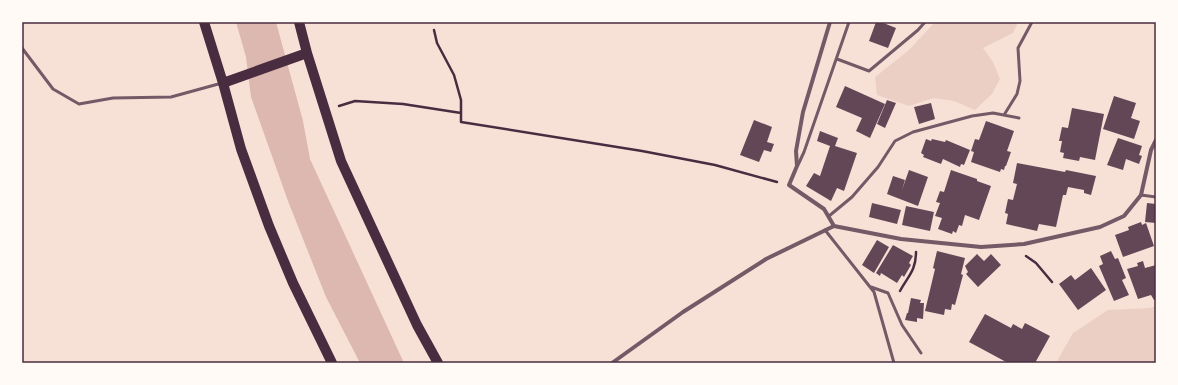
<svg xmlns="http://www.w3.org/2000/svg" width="1178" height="385" viewBox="0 0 1178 385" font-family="'Times New Roman',serif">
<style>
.green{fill:#ebcfc5}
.water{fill:#dcb8b0}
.building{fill:#644757}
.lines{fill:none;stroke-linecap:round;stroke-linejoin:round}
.path{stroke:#4a2c40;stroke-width:2.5}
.service{stroke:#755966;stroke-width:3}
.minor{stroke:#755966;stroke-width:4}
.primary{stroke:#4a2c40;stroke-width:10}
.neatline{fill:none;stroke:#4a2c40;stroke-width:1.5}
</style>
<rect width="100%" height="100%" fill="#f7e1d7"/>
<path class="green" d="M935 22H1018L1013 33 983 48 993 62 1000 79 992 94 975 110 954 101 934 98 909 106 877 95 875 77 909 50Z
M1156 306V363H1056L1073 333 1108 310 1150 308Z"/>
<path class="water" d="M236 22H276L303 121 310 159 404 363H360L326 297 288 201 251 97 246 57Z"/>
<path class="building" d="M876 22H881L896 28 888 48 869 41Z
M845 86 885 104 870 138 856 131 862 118 836 107Z
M1114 96 1136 103 1131 118 1140 121 1134 139 1103 129Z
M887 100 896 103 885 128 877 124Z
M931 103 935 119 919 124 914 107Z
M1072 108 1104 114 1095 160 1080 157 1079 161 1063 158 1064 153 1060 152 1062 141H1059L1062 127 1068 128Z
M754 120 772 127 767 142 774 144 771 152 764 150 759 162 740 155Z
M986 121 1014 131 1007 151 1011 152 1006 166H1005L1004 170 1001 169 1000 172 971 162 974 152 971 151 975 139 979 140Z
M820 131 838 138 835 146 857 153 844 191 837 188 831 201 806 186 814 173 820 176 830 146 817 141Z
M1118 138 1142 146 1139 155 1142 156 1139 164 1126 159 1123 170 1107 165Z
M926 139 931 141 932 139 945 142 946 140 970 150 964 165 961 164 960 167 943 159 941 164 923 157 924 155 921 153Z
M1017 163 1065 172 1066 170 1096 176 1091 195 1084 193V190L1068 187 1066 195H1063L1056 227 1039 224 1037 231 1006 224 1008 214 1005 213 1008 199 1013 200 1017 184 1013 183Z
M909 170 928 177 918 206 887 194 893 176 905 180 902 190Z
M951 170 977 179V181L991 186 979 220 965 215 962 226 959 225 956 233 953 231 952 234 938 229 942 218 935 216 940 203 936 202 940 191 944 192Z
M872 203 901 210 897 224 869 217Z
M1147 203 1156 204V223L1145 222Z
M906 206 934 212 930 231 902 225Z
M1141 222 1142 225 1146 223 1154 246 1123 257 1115 235 1129 230 1128 227Z
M877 240 889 247 874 273 862 265Z
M893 245 913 256 909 263 911 265 904 277 902 275 897 283 881 273 880 276 876 273Z
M937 251 965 258 961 274 963 275 955 305 952 304 951 310 945 309 944 315 925 311 935 269 933 268Z
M1111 251 1115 259 1118 258 1126 278 1122 280 1129 295 1114 301 1099 266 1103 264 1100 256Z
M977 254 984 261 991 254 1001 265 978 287 966 274 968 272 965 266Z
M1143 261 1145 268 1156 265V300H1154L1151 295 1138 299 1127 269 1138 266 1137 263Z
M1091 268 1106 290 1078 310 1059 284 1071 275 1075 280Z
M911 298 921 300 920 303H924L923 319 917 318V322L905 320 907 313H908Z
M985 314 1011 328 1013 324 1022 329 1025 323 1050 336 1035 363H1008L969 342Z"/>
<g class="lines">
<path class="path" d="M434 30 437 43 454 75 461 100V122L642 151 715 165 777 182
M339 106 355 101 403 104 461 113
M1026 256 1036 263 1052 282
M900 291C908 276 916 271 916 252"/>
<path class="service" d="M22 48 53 89 79 104 113 98 171 97 222 83
M837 59 869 71 918 30 925 22
M1004 115 1017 94 1020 81 1018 48 1032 22
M798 165 804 152 849 22
M1141 195 1156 197
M829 216 852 197 878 167 895 141 913 132 972 116 993 113 1019 118
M825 230 874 292 894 363
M871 287 888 293 902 325 921 353"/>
<path class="minor" d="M830 22 803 112 796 151 797 166 789 185 824 209 834 226
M612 363 683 312 766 259 834 226 901 239 981 247 1024 244 1100 227 1124 216 1141 195 1151 150 1156 140"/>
<path class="primary" d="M204 22 223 83 241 149 269 226 293 283 332 363
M299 22 307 53 341 161 417 325 438 363
M223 83 307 53"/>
</g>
<rect width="1178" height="385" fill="none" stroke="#fffaf5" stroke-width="46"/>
<rect x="23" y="23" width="1132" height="339" class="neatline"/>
</svg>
